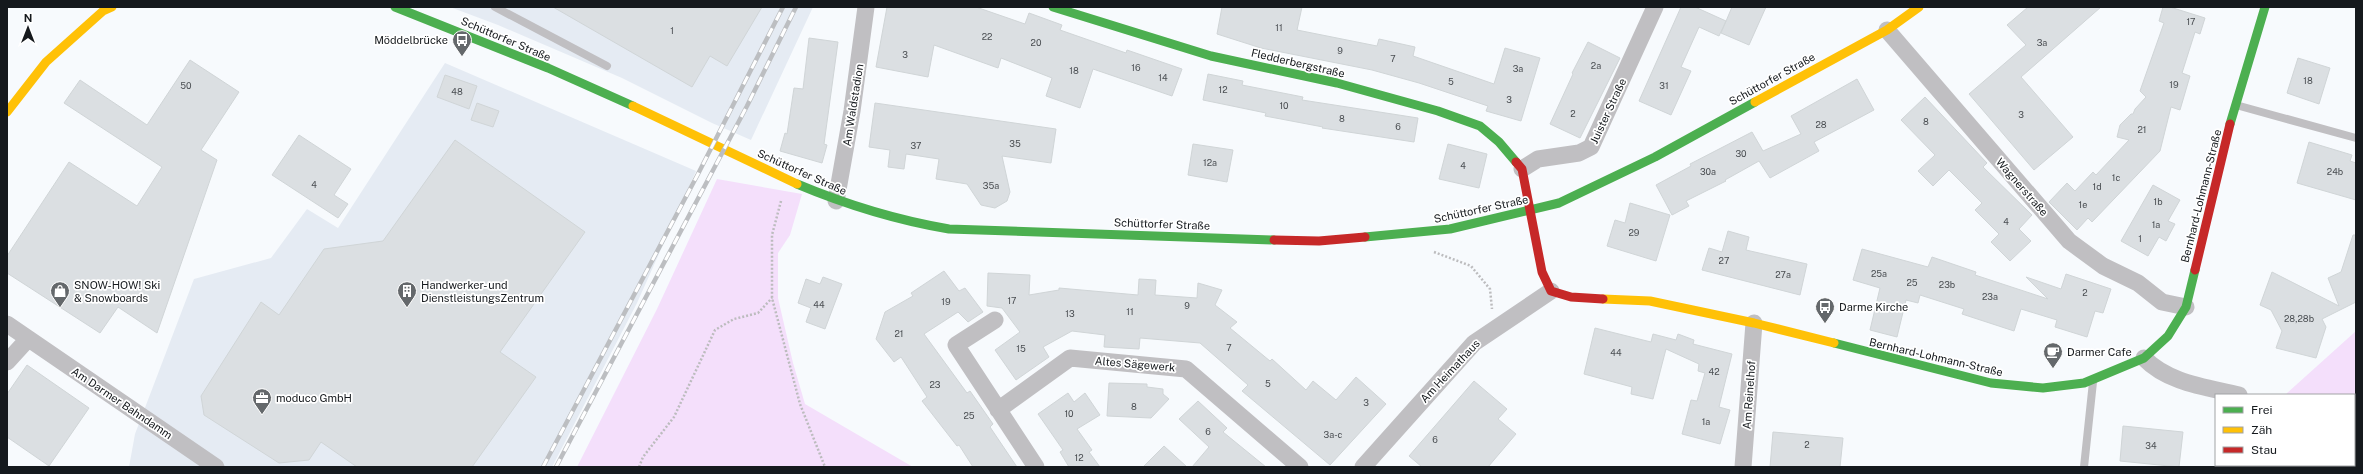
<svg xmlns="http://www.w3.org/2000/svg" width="2363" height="474" viewBox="0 0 2363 474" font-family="'Public Sans',sans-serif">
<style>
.built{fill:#e5ebf3}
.green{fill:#f4dffb}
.building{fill:#dbdfe2;stroke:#d0d5d7}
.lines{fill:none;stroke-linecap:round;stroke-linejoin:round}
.path{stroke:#bcbcbe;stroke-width:2.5;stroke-dasharray:2 2;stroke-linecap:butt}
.lane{stroke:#c0bfc2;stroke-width:8}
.street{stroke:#c0bfc2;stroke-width:17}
.fast{stroke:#4caf50;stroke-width:9}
.slow{stroke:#ffc107;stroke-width:9}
.jam{stroke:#c62828;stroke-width:9}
.rail-casing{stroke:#bcbec1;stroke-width:4.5}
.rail{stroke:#fff;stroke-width:3;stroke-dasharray:9;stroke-linecap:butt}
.labels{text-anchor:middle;stroke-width:3.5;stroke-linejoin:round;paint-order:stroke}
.number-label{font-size:9px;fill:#4a4e52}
.street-label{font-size:11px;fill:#15191d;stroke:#fff}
.poi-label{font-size:11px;fill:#15191d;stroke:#fff;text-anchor:start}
</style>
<rect width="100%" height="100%" fill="#f7fafd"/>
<path class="built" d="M450 7H813L751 140 712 123 622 78 498 25Z
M445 63 696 171 637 303 552 467H129L135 434 194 279 271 258 307 209 338 228Z"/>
<path class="green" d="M717 179 802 194 790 235 778 253V298L793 363 805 404 913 467H577L657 309Z
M2356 331V467H2331L2330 465H2354V395H2285Z"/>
<path class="building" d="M553 7H762L727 66 710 56 692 87Z
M887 7H976L1025 24 1029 13 1062 25 1060 30 1126 53 1127 50 1182 69 1172 96 1093 69 1080 108 1046 96 1052 78 1001 58 998 68 934 45 928 77 876 67Z
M1222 7H1302L1297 30 1377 46 1379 39 1415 47 1413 56 1494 84 1505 48 1540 58 1521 121 1486 111 1488 106 1419 83 1372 70 1261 48 1217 34Z
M1681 7H1695L1726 21 1719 36 1699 27 1681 67 1691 71 1671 115 1639 101Z
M1732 7H1766L1749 45 1721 33Z
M2028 7H2101L2021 77 2073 137 2034 170 1969 94 2026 45 2007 25Z
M2163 7H2170L2205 18 2200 34 2195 32 2182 73 2190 76 2180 110 2171 107 2160 151 2092 222 2088 218 2077 230 2049 202 2067 183 2075 191 2093 172 2096 175 2129 140 2117 137 2120 125 2131 114H2133L2135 109 2146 97 2140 91 2164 23 2159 21Z
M809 38 838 42 824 144 827 145 822 163 780 151 785 133 787 134 794 88 803 89Z
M1588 42 1620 58 1580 138 1550 124 1573 74 1572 73Z
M2298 58 2330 68 2319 104 2287 93Z
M190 60 239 92 201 150 217 160 157 333 118 307 100 333 7 273V256L69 162 137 206 162 167 64 103 80 80 147 125Z
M1208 74 1243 81 1242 85 1303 97 1302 100 1418 118 1414 142 1322 128 1323 127 1265 116 1266 113 1203 100Z
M445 75 477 86 469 109 437 97Z
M1857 79 1874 110 1814 142 1819 151 1770 178 1759 161 1725 180 1726 181 1686 201 1689 206 1672 215 1656 185 1691 166 1690 164 1752 132 1763 151 1801 134 1791 116Z
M1925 97 1987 163 1983 167 2032 215 2019 229 2031 241 2010 261 1991 242 1999 234 1975 210 1982 203 1949 170 1933 186 1918 171 1935 155 1901 120Z
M477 103 499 111 493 127 471 120Z
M875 103 1056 129 1051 163 1002 156 1010 192 1007 201 995 208 981 205 967 184 936 179 939 159 906 154 904 169 888 167 890 150 869 147Z
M299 135 351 169 334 195 348 204 338 218 272 175Z
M455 140 585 232 500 352 536 377 472 467H357L321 442 309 460 279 463 204 415 201 396 261 302 279 315 324 249 383 241Z
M2309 142 2352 155 2350 161 2356 163V200L2297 183Z
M1193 144 1233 150 1227 182 1188 175Z
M1448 144 1487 154 1479 188 1439 179Z
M2153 185 2180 200 2168 221 2175 224 2166 241 2159 237 2148 256 2121 241Z
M1630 203 1670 215 1656 261 1607 246 1615 220 1625 223Z
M1728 231 1749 237 1746 250 1807 264 1800 295 1702 270 1709 248 1722 252Z
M2353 235H2356V302L2322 319 2326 327 2316 358 2276 348 2282 331 2271 310 2260 305 2272 272 2339 306 2328 278 2341 272Z
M1862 249 1928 267 1932 257 1976 272 1975 275 2048 299 2026 277 2061 289 2066 274 2111 289 2103 313 2095 311 2087 337 2055 327 2057 320 2021 309 2014 331 1962 314 1964 309 1920 295 1918 303 1906 300 1897 337 1870 330 1880 288 1853 280Z
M944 271 959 291 965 288 983 312 968 322 958 312 924 334 967 393 970 391 993 424 990 427 1017 467H973L959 445 957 446 922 401 927 397 901 357 894 362 876 339 885 312 913 296 911 293Z
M988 273 1030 275 1029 295 1059 290V288L1138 295 1139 279 1156 280 1155 295 1197 298 1198 283 1222 290 1215 305 1237 322 1230 328 1270 361 1272 359 1306 390 1313 381 1336 400 1356 377 1386 404 1330 465 1242 391 1248 385 1200 343 1140 338 1139 349 1104 347 1105 335 1072 331 1043 347 1049 357 1016 380 995 350 1020 332 1002 308 987 306Z
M823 277 842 284 825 329 806 322 811 308 798 303 806 279 820 284Z
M1595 328 1651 342 1653 334 1676 340 1678 334 1694 340 1693 344 1732 354 1719 407 1730 410 1720 444 1682 434 1691 400 1697 401 1705 373 1698 371 1699 364 1666 349 1653 399 1631 394 1632 387 1584 374Z
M27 365 89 408 49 466 7 437V394Z
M1474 381 1507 409 1498 419 1516 434 1488 467H1422L1409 456Z
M1109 383 1147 384V387L1163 389V394L1169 399 1151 418 1107 416Z
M1068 393 1074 402 1085 393 1100 415 1077 429 1092 450 1089 452 1100 467H1069L1060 452 1063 450 1038 414Z
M1198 401 1227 428 1223 432 1266 467H1192L1209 447 1179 419Z
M2123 426 2183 432 2179 467 2120 461Z
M1773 432 1843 438 1840 467H1770Z
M1164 446 1187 467H1143Z"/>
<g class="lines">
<path class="path" d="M781 201 772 235V298L800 404 825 467
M1434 252 1471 266 1490 289 1492 309
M639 467 643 457 674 417 715 330 734 319 758 313 772 298"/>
<path class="lane" d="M495 7 607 66
M2236 105 2356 138
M2084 467 2093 382"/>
<path class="street" d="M1887 30 2069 241 2103 266 2138 283 2162 302 2186 307
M1522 169 1538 159 1579 153 1591 147 1655 7
M836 201 852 111 866 7
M995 320 956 345 1036 467
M7 324 216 467
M2144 358C2168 383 2206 387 2239 395
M7 362 28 339
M998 410 1070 358 1186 369 1300 467
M2328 465 2329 467
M1363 467 1474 343 1551 291
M1743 467 1754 323"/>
<path class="fast" d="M395 7 548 68 633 106
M1053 7 1211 56 1337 83 1438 111 1480 126 1499 142 1516 162
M2230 124 2265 7
M797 184C847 205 896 220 949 229L1274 240
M1365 237 1450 229 1559 203 1655 157 1755 102
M1834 343 1991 383 2043 388 2084 383 2144 358 2168 336 2186 307 2195 270"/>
<path class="slow" d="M1755 102 1887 30 1919 7
M633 106 797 184
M7 112 46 62 103 11 112 7
M1603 299 1650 301 1754 323 1834 343"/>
<path class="jam" d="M1516 162 1522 169 1542 272 1551 291 1571 297 1603 299
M1274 240 1319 241 1365 237
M2195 270 2230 124"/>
<g class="rail-casing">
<path id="rail" d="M543 467 698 174 783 7
M556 467 747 106 796 7"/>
</g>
<use href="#rail" class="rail"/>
</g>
<defs>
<g id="bus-pin" transform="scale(1)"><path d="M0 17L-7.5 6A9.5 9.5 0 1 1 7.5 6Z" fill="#64686b" stroke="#fff"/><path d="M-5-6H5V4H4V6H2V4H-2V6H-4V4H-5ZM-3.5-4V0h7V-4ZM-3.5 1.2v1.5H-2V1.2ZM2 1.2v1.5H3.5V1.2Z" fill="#fff"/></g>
<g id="shop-pin" transform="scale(1)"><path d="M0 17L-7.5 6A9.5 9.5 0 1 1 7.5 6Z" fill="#64686b" stroke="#fff"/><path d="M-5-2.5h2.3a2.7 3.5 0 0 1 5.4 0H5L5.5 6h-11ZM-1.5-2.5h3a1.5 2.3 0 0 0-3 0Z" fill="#fff"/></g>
<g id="building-pin" transform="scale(1)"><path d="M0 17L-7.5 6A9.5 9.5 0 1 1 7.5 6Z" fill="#64686b" stroke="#fff"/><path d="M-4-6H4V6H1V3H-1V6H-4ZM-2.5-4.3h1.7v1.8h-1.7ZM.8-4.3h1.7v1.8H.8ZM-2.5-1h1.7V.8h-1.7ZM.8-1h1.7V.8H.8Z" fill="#fff"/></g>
<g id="cafe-pin" transform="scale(1)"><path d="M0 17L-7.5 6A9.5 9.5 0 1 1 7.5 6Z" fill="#64686b" stroke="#fff"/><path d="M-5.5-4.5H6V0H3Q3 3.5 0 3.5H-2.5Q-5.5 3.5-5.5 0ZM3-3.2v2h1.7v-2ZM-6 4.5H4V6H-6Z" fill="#fff"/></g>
<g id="office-pin" transform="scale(1)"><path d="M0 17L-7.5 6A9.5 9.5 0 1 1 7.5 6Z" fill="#64686b" stroke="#fff"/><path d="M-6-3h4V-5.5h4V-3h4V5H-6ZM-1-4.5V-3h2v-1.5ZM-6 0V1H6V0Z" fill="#fff"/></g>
</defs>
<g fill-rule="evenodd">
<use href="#bus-pin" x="462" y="40"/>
<use href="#shop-pin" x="60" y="291"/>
<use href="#building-pin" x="407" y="291"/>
<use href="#bus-pin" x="1825" y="307"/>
<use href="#cafe-pin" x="2053" y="352"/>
<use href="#office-pin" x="262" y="398"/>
</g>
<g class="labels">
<g class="number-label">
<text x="2191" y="25">17</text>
<text x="1279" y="31">11</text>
<text x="672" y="34">1</text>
<text x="987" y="40">22</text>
<text x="1036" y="46">20</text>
<text x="2042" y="46">3a</text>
<text x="1340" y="54">9</text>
<text x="905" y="58">3</text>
<text x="1393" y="62">7</text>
<text x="1596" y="69">2a</text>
<text x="1136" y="71">16</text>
<text x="1518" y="72">3a</text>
<text x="1074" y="74">18</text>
<text x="1163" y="81">14</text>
<text x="2308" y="84">18</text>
<text x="1451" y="85">5</text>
<text x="2174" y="88">19</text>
<text x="186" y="89">50</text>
<text x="1664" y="89">31</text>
<text x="1223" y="93">12</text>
<text x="457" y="95">48</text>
<text x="1509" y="103">3</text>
<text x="1284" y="109">10</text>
<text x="1573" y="117">2</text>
<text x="2021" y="118">3</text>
<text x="1342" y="122">8</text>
<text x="1926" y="125">8</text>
<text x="1821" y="128">28</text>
<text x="1398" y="130">6</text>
<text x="2142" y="133">21</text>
<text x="1015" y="147">35</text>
<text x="916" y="149">37</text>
<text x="1741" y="157">30</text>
<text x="1210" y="166">12a</text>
<text x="1463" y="169">4</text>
<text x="1708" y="175">30a</text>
<text x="2335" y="175">24b</text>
<text x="2116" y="181">1c</text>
<text x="314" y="188">4</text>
<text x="991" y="189">35a</text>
<text x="2097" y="190">1d</text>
<text x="2158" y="205">1b</text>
<text x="2083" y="208">1e</text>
<text x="2006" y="225">4</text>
<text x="2156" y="228">1a</text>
<text x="1634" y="236">29</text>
<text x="2140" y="242">1</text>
<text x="1724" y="264">27</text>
<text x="1879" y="277">25a</text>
<text x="1783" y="278">27a</text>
<text x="1912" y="286">25</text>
<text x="1947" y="288">23b</text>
<text x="2085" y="296">2</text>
<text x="1990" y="300">23a</text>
<text x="1012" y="304">17</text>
<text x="946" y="305">19</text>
<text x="819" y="308">44</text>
<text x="1187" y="309">9</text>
<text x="1130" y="315">11</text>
<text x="1070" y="317">13</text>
<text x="2299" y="322">28,28b</text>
<text x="899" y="337">21</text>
<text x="1229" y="351">7</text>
<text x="1021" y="352">15</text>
<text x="1616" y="356">44</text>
<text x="1714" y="375">42</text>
<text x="1268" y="387">5</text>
<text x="935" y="388">23</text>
<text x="1366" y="406">3</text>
<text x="1134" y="410">8</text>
<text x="1069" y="417">10</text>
<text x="969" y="419">25</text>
<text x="1706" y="425">1a</text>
<text x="1208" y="435">6</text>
<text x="1333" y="438">3a-c</text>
<text x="1435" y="443">6</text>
<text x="1807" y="448">2</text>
<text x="2151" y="449">34</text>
<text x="1079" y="461">12</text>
</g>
<g class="street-label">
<text transform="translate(506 39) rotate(23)" y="4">Schüttorfer Straße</text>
<text transform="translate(1298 63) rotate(13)" y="4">Fledderbergstraße</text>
<text transform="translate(1772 79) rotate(-29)" y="4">Schüttorfer Straße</text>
<text transform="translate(853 105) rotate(-81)" y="4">Am Waldstadion</text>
<text transform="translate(1608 111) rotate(-65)" y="4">Juister Straße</text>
<text transform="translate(802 172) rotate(24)" y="4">Schüttorfer Straße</text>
<text transform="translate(2022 187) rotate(49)" y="4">Wagnerstraße</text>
<text transform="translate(2201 196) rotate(-76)" y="4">Bernhard-Lohmann-Straße</text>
<text transform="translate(1481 209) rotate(-12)" y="4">Schüttorfer Straße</text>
<text transform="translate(1162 224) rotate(2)" y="4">Schüttorfer Straße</text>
<text transform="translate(1936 357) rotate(13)" y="4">Bernhard-Lohmann-Straße</text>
<text transform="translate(1135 364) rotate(5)" y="4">Altes Sägewerk</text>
<text transform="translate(1450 371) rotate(-47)" y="4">Am Heimathaus</text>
<text transform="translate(1749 395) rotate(-86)" y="4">Am Reinelhof</text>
<text transform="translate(122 403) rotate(34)" y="4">Am Darmer Bahndamm</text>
</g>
<g class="poi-label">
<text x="448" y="44" text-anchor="end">Möddelbrücke</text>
<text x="74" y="289">SNOW-HOW! Ski<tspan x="74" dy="13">&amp; Snowboards</tspan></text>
<text x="421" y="289">Handwerker- und<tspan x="421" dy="13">DienstleistungsZentrum</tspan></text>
<text x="1839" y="311">Darme Kirche</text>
<text x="2067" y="356">Darmer Cafe</text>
<text x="276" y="402">moduco GmbH</text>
</g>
</g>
<rect width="2363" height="474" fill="none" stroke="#15191d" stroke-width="16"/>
<rect x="2215" y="394" width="140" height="72" fill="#ffffff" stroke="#a1a3a5"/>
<rect x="2223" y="407" width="20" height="6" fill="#4caf50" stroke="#a1a3a5"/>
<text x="2251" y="414" font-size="12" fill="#15191d">Frei</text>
<rect x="2223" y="427" width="20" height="6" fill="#ffc107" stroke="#a1a3a5"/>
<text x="2251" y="434" font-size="12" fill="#15191d">Zäh</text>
<rect x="2223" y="447" width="20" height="6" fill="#c62828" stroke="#a1a3a5"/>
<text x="2251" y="454" font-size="12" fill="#15191d">Stau</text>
<g transform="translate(28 28)" stroke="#ffffff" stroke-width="3" paint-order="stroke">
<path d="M0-3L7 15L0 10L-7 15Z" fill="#15191d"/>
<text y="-6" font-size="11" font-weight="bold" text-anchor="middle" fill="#15191d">N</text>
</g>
</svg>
